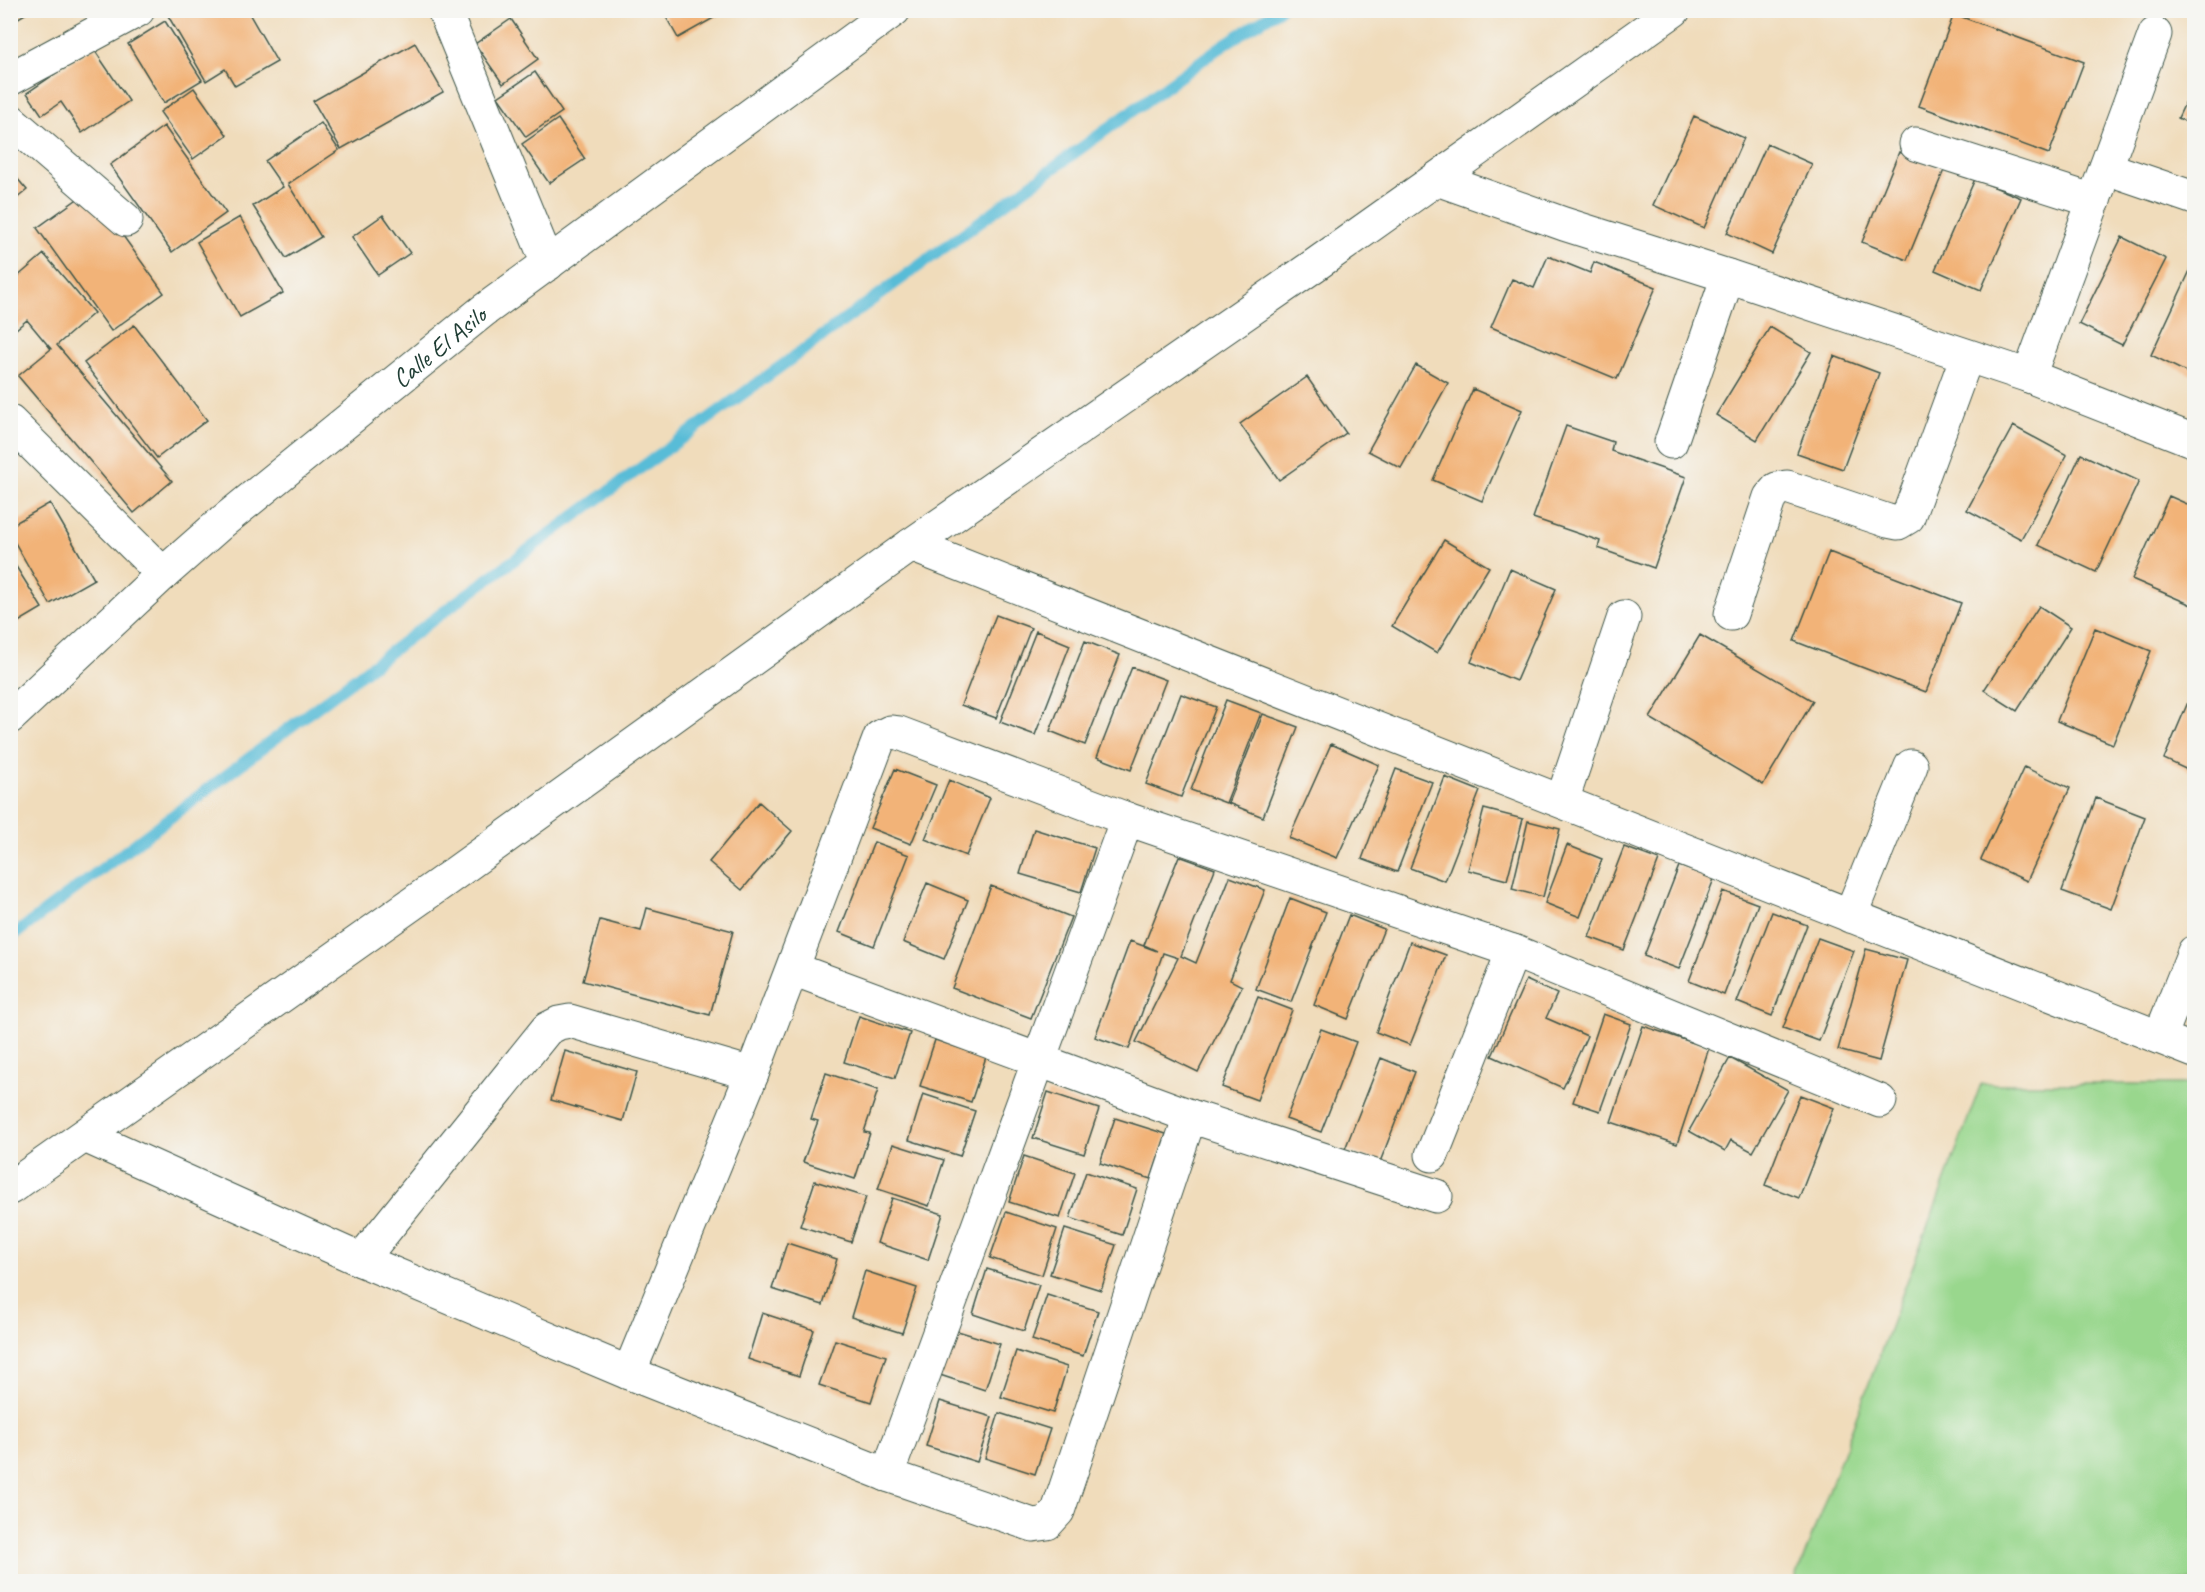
<svg xmlns="http://www.w3.org/2000/svg" width="2205" height="1592" viewBox="0 0 2205 1592" font-family="Caveat,sans-serif">
<style>
.green{fill:#99d78d;stroke:#5c8a60;stroke-width:1.5}
.lines{fill:none;stroke-linecap:round;stroke-linejoin:round}
.stream{stroke:#59bcd7;stroke-width:12}
.building{fill:#f2b378}
.street-casing{stroke:#3e5548;stroke-width:35}
.street{stroke:#fff;stroke-width:33}
.labels{text-anchor:middle;stroke-width:6;stroke-linejoin:round;paint-order:stroke}
.street-label{font-size:26px;fill:#1f3d34;stroke:#f6f6f2}
</style>
<rect width="100%" height="100%" fill="#f6f6f2"/>
<filter id="ink" filterUnits="userSpaceOnUse"><feTurbulence type="fractalNoise" baseFrequency=".0167" numOctaves="2"/><feDisplacementMap in="SourceGraphic" scale="12" xChannelSelector="R" yChannelSelector="G"/><feConvolveMatrix kernelMatrix="1 2 1 2 8 2 1 2 1" color-interpolation-filters="sRGB"/></filter>
<filter id="wash" filterUnits="userSpaceOnUse"><feTurbulence type="fractalNoise" baseFrequency=".008" numOctaves="4" result="noise"/><feDisplacementMap in="SourceGraphic" scale="24" xChannelSelector="R" yChannelSelector="G"/><feGaussianBlur stdDeviation="1.35" result="paint"/><feColorMatrix in="noise" values="0 0 0 0 0 0 0 0 0 0 0 0 0 0 0 0 0 1.4 0 .05"/><feComposite in="paint" operator="in"/></filter>
<g filter="url(#wash)">
<rect width="100%" height="100%" fill="#f0dcbb"/>
<path class="green" d="M1981 1084H2194V1581H1795Z"/>
<g class="lines">
<path class="stream" d="M10 938 466 595 1223 45 1279 10"/>
</g>
<g id="blocks">
<path class="building" d="M10 10H32L10 23Z
M174 10H247L277 62 235 86 225 69 206 81 167 14Z
M465 10H481L470 18Z
M662 10H716L719 15 678 38Z
M1954 14 2084 62 2049 154 1919 106Z
M511 19 538 59 503 84 475 44Z
M165 21 202 80 164 103 128 44Z
M415 43 443 92 341 149 313 101Z
M93 48 129 101 82 133 61 102 42 115 27 93Z
M535 72 562 112 526 137 498 97Z
M2194 84V126L2178 118Z
M194 88 227 135 193 159 160 112Z
M1694 116 1744 138 1704 228 1653 205Z
M558 119 585 159 549 183 522 144Z
M321 123 339 150 288 184 321 237 286 258 253 206 283 187 265 161Z
M164 126 226 213 172 252 110 165Z
M1767 144 1812 164 1772 254 1727 233Z
M1899 152 1944 170 1907 260 1862 242Z
M10 170 27 190 10 204Z
M1975 179 2021 198 1981 290 1935 270Z
M90 190 164 293 111 331 37 228Z
M383 215 410 253 378 275 352 237Z
M240 217 283 293 240 317 197 242Z
M2122 237 2166 259 2122 345 2079 324Z
M44 254 94 313 57 345 172 481 134 513 18 376 51 349 27 320 10 334V283Z
M1548 256 1590 273 1594 262 1656 287 1617 379 1491 327 1512 279 1534 288Z
M2194 262V376L2151 355Z
M134 325 207 420 157 458 84 363Z
M1770 327 1811 352 1757 440 1716 415Z
M1834 356 1879 373 1843 469 1797 453Z
M1416 365 1448 383 1401 468 1368 451Z
M1307 377 1346 433 1279 480 1240 424Z
M1473 389 1522 410 1482 501 1433 480Z
M1566 426 1613 442 1611 451 1686 477 1654 568 1598 548 1600 541 1533 518Z
M2013 426 2067 455 2021 539 1967 510Z
M2081 454 2139 481 2096 572 2038 545Z
M2169 496 2194 507V606L2132 579Z
M50 503 94 579 50 604 10 534V526Z
M1444 540 1489 567 1437 653 1392 626Z
M1829 552 1961 603 1926 692 1794 641Z
M10 557 42 608 10 627Z
M1510 569 1556 589 1516 681 1471 662Z
M2039 606 2071 627 2017 711 1984 690Z
M996 615 1031 628 996 718 961 705Z
M2095 628 2151 651 2113 744 2057 721Z
M1036 631 1070 645 1035 735 1000 722Z
M1700 635 1813 701 1763 785 1650 718Z
M1085 641 1120 655 1085 745 1050 731Z
M1132 667 1166 680 1131 770 1097 757Z
M2194 688V773L2164 759Z
M1181 694 1216 707 1181 797 1146 784Z
M1226 700 1261 713 1226 803 1191 790Z
M1263 714 1298 727 1263 817 1228 803Z
M1331 744 1379 765 1337 858 1289 838Z
M2024 767 2070 788 2027 881 1981 860Z
M895 769 936 785 911 844 870 828Z
M1396 769 1432 782 1397 872 1362 859Z
M1445 777 1480 791 1445 881 1410 868Z
M949 780 990 798 966 856 925 839Z
M2096 798 2145 817 2111 909 2062 891Z
M759 802 792 831 742 890 709 862Z
M1484 809 1523 819 1507 880 1468 870Z
M1528 821 1560 829 1543 897 1512 889Z
M1034 829 1095 848 1081 892 1020 874Z
M874 842 909 855 874 946 839 932Z
M1567 845 1602 859 1580 917 1545 903Z
M1624 847 1659 860 1624 950 1589 937Z
M1179 856 1215 869 1181 956 1196 963 1230 877 1265 890 1230 980 1242 986 1198 1072 1136 1042 1178 958 1163 953 1129 1049 1095 1037 1130 941 1157 951 1144 945Z
M1679 866 1714 879 1679 969 1644 956Z
M927 883 968 900 944 959 903 942Z
M991 886 1071 917 1031 1018 952 988Z
M1723 891 1758 904 1724 995 1689 981Z
M1290 898 1326 912 1291 1002 1256 989Z
M647 908 733 931 710 1015 583 981 600 920 641 931Z
M1772 912 1807 925 1772 1016 1737 1002Z
M1349 915 1384 929 1348 1019 1314 1005Z
M1818 938 1854 951 1819 1041 1783 1028Z
M1410 942 1446 955 1410 1045 1376 1032Z
M1866 949 1907 960 1879 1061 1838 1050Z
M1526 980 1557 994 1546 1018 1587 1036 1563 1088 1492 1056Z
M1258 997 1292 1010 1257 1100 1222 1087Z
M1603 1014 1631 1024 1600 1111 1573 1102Z
M859 1016 910 1033 895 1078 844 1062Z
M1643 1026 1709 1048 1677 1144 1611 1122Z
M1321 1029 1356 1042 1321 1132 1286 1119Z
M935 1040 986 1057 971 1102 920 1086Z
M565 1051 637 1072 623 1121 551 1100Z
M1381 1058 1415 1072 1380 1162 1345 1149Z
M1730 1058 1788 1090 1753 1152 1731 1140 1725 1151 1689 1131Z
M826 1073 878 1090 864 1132 870 1133 855 1179 803 1162 818 1121 811 1119Z
M1048 1092 1099 1109 1084 1154 1033 1138Z
M923 1094 975 1111 960 1156 909 1140Z
M1800 1095 1834 1108 1799 1198 1765 1185Z
M1115 1118 1166 1134 1151 1179 1100 1163Z
M893 1144 944 1160 929 1206 878 1189Z
M1024 1156 1075 1173 1060 1218 1009 1202Z
M1086 1172 1137 1189 1122 1235 1070 1218Z
M815 1181 866 1197 851 1242 800 1226Z
M892 1198 943 1214 928 1260 877 1243Z
M1006 1212 1057 1229 1042 1275 990 1258Z
M1065 1229 1116 1245 1101 1290 1050 1274Z
M787 1243 837 1259 823 1305 772 1289Z
M987 1269 1039 1285 1024 1331 973 1314Z
M865 1271 917 1288 902 1333 851 1317Z
M1047 1295 1098 1311 1083 1356 1032 1340Z
M762 1313 814 1330 799 1376 748 1359Z
M948 1328 1000 1344 985 1390 934 1373Z
M835 1340 886 1356 871 1402 819 1385Z
M1016 1351 1067 1367 1053 1413 1001 1397Z
M940 1401 992 1417 977 1462 926 1446Z
M999 1413 1050 1429 1035 1474 985 1458Z"/>
</g>
</g>
<g filter="url(#ink)">
<use href="#blocks" fill-opacity="0" stroke="#3e5548" stroke-width="1.5"/>
<g class="lines">
<g class="street-casing">
<g id="street">
<path d="M444 10 548 264"/>
<path d="M10 79 138 10"/>
<path d="M10 120 126 220"/>
<path d="M1916 144 2094 201"/>
<path d="M2106 168 2194 198"/>
<path d="M1437 179 1564 224 1728 276 2029 376 2194 441"/>
<path d="M2029 376 2155 34"/>
<path d="M10 422 163 574"/>
<path d="M1671 442 1728 276"/>
<path d="M911 545 2194 1051"/>
<path d="M1731 614 1770 497 1777 489 1787 487 1888 521 1898 523 1908 517 1967 356"/>
<path id="s1" d="M10 717 163 574 221 523 483 311 894 10"/>
<path d="M1562 801 1624 617"/>
<path d="M1127 819 1513 951"/>
<path d="M1850 916 1911 766"/>
<path d="M793 969 1190 1116"/>
<path d="M2160 1037 2194 952"/>
<path d="M752 1074 880 737 890 732 899 733 1127 819 887 1475"/>
<path d="M85 1136 361 1260 629 1373 887 1475 1033 1525 1047 1523 1058 1511 1190 1116 1436 1196"/>
<path d="M1432 1155 1513 951 1880 1101"/>
<path d="M10 1188 447 879 911 545 1315 265 1674 10"/>
<path d="M361 1260 547 1029 559 1023 570 1021 752 1074 629 1373"/>
</g>
</g>
<use href="#street" class="street"/>
</g>
</g>
<g class="labels">
<g class="street-label">
<text dy="9" stroke="none"><textPath href="#s1" startOffset="567">Calle El Asilo</textPath></text>
</g>
</g>
<rect width="2205" height="1592" fill="none" stroke="#f6f6f2" stroke-width="36"/>
</svg>
